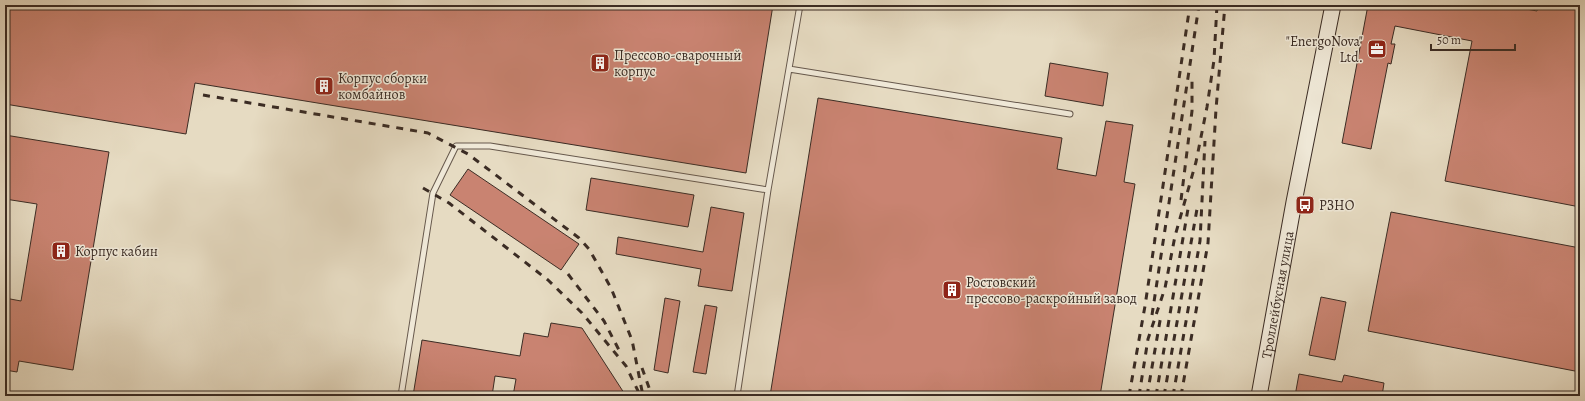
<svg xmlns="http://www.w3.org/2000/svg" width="1585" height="401" viewBox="0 0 1585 401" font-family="Alegreya,serif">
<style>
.building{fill:#c98371;stroke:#3b2c24}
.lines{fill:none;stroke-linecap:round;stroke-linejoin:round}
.lane-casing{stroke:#66584c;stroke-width:7}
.secondary-casing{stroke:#3b2c24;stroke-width:17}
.lane{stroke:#efe8d7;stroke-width:5}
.secondary{stroke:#efe8d7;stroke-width:15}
.rail{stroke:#3b2c24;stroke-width:3;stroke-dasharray:7 7;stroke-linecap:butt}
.labels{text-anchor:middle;stroke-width:3;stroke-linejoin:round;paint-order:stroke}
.poi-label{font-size:14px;fill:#3b2c24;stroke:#efe8d7;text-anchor:start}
.street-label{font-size:14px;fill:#3b2c24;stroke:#efe8d7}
</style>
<rect width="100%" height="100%" fill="#e6dbc2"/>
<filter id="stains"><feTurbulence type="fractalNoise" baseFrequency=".005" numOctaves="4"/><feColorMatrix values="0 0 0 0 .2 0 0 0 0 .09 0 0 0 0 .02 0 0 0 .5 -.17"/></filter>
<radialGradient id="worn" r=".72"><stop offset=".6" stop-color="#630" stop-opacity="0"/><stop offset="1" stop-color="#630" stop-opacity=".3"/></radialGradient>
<path class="building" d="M5 5H773L746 173 195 83 186 134 5 104Z
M1368 5H1505L1537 11 1538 5H1552L1580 10V207L1445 181 1472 41 1395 26 1391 44H1395L1391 64 1388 63 1371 149 1342 143Z
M1050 63 1108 73 1103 106 1045 96Z
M818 98 1062 138 1057 169 1096 176 1106 121 1133 125 1124 182 1135 184 1100 396H770Z
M5 135 109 152 73 370 19 361 17 372 5 370V298L21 301 37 204 5 199Z
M468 169 579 244 561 270 450 195Z
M591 178 694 195 688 227 586 210Z
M711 207 744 213 732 291 698 286 701 269 616 254 618 237 703 252Z
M1391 212 1580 248V372L1368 331Z
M1321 297 1346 302 1335 360 1309 355Z
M665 298 680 301 668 373 654 370Z
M705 305 717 307 706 374 693 372Z
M551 323 582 328 626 396H513L516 379 495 376 492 396H413L422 340 520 356 524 333 548 337Z
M1299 374 1342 382 1344 375 1384 383 1382 396H1295Z"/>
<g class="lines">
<g class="lane-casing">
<path id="lane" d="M789 69 1070 114
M401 396 433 193 456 146H490L768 190 800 5
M737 396 768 190"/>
</g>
<g class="secondary-casing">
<g id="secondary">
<path id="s1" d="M1259 396 1294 202 1333 5"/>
</g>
</g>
<use href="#lane" class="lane"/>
<use href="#secondary" class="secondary"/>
<path class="rail" d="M203 95 428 133 468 154 579 238 589 249 611 288 632 340 643 396
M423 188 449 203 548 280 582 313 626 366 639 393
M1181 200 1192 111V78
M568 274 604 321 620 352
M1152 315 1199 5
M642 368 652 396
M1129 396 1145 306 1190 5
M1139 396 1148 339 1165 288 1175 236 1196 162 1207 107 1214 60 1217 5
M1147 396 1161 315
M1156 396 1189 203
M1164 396 1197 209
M1173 396 1200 241 1205 141
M1181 396 1208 243 1216 109 1225 5"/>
</g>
<defs>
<g id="office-square" transform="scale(1)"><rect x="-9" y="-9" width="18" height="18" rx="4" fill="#8f2418" stroke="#efe8d7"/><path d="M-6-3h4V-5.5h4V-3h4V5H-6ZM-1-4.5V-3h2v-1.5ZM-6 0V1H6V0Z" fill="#fff"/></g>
<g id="building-square" transform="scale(1)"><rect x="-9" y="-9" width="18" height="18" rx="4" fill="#8f2418" stroke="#efe8d7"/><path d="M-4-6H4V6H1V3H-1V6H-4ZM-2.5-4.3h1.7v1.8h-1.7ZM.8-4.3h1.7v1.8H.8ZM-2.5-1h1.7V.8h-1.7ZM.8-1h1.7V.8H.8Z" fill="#fff"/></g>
<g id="bus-square" transform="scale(1)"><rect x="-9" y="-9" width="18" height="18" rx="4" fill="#8f2418" stroke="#efe8d7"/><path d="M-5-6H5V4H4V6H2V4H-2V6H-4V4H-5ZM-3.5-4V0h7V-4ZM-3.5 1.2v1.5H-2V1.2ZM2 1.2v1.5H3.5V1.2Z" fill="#fff"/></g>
</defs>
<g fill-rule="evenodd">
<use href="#office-square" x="1377" y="49"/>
<use href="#building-square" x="600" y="63"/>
<use href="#building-square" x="324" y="86"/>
<use href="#bus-square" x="1305" y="205"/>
<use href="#building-square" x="61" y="251"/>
<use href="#building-square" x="952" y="290"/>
</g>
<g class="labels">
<g class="poi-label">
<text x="1363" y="46" text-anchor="end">"EnergoNova"<tspan x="1363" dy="16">Ltd.</tspan></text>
<text x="614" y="60">Прессово-сварочный<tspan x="614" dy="16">корпус</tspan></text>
<text x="338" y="83">Корпус сборки<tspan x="338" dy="16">комбайнов</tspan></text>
<text x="1319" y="210">РЗНО</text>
<text x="75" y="256">Корпус кабин</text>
<text x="966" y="287">Ростовский<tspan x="966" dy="16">прессово-раскройный завод</tspan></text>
</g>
<g class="street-label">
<text dy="5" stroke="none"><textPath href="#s1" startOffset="103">Троллейбусная улица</textPath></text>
</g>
</g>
<rect width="1585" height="401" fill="none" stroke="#e6dbc2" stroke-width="20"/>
<rect x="6" y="6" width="1573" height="389" fill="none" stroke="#3b2c24" stroke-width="2"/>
<rect x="10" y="10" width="1565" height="381" fill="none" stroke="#3b2c24"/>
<path d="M1431 44v6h84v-6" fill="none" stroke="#3b2c24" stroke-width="2"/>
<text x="1437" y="44" font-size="12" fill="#3b2c24" stroke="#efe8d7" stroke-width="3" paint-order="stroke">50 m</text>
<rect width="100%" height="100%" filter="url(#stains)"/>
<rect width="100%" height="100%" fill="url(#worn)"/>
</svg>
